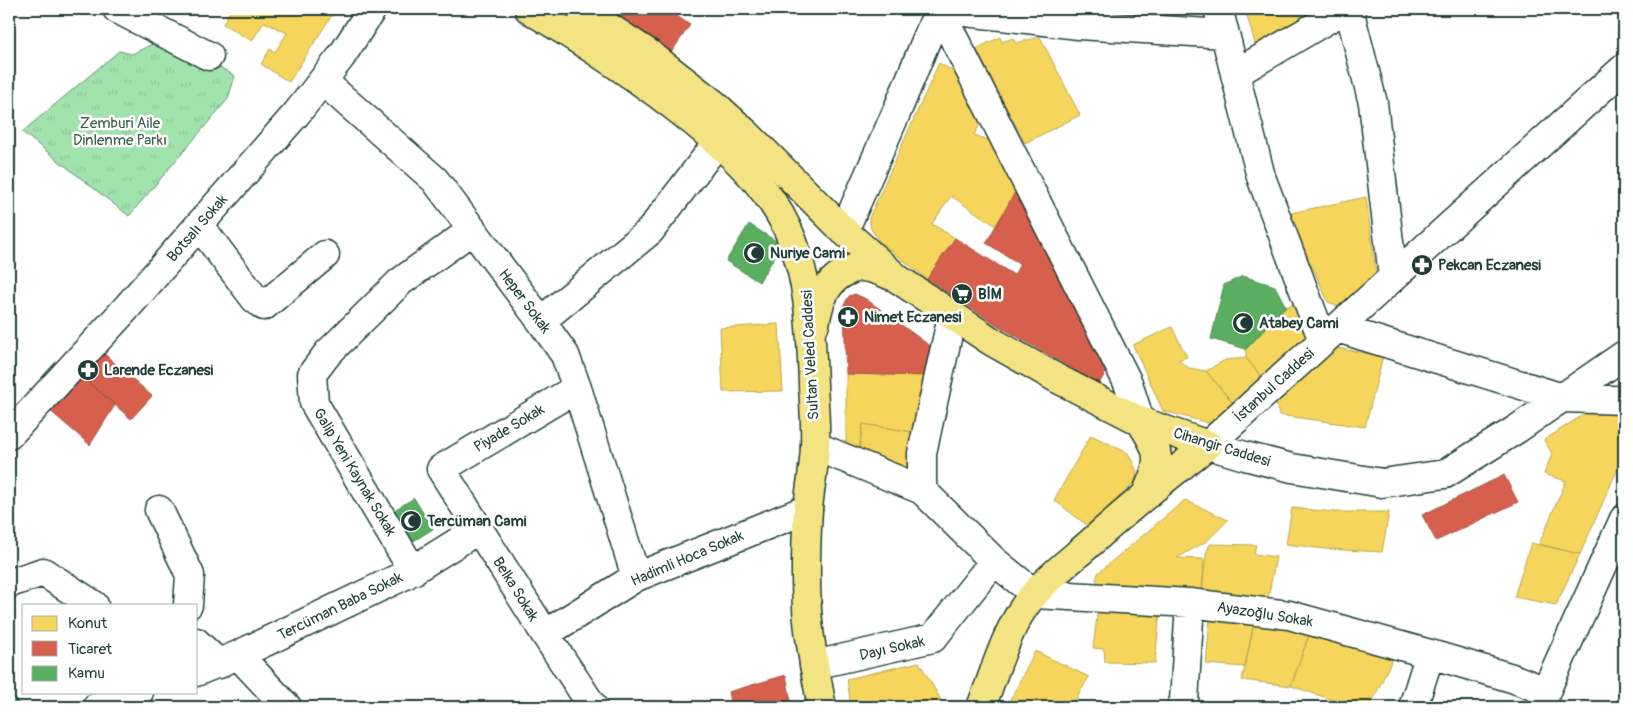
<svg xmlns="http://www.w3.org/2000/svg" width="1633" height="716" viewBox="0 0 1633 716" font-family="Pangolin,sans-serif">
<style>
.park{fill:url(#park-tufts);stroke:#609070}
.homes{fill:#f6d55c;stroke:#b6a750}
.shops{fill:#d6604d;stroke:#9f5646}
.public{fill:#5aae61;stroke:#488c54}
.lines{fill:none;stroke-linecap:round;stroke-linejoin:round}
.minor-casing{stroke:#1f3d34;stroke-width:31}
.major-casing{stroke:#1f3d34;stroke-width:31}
.minor{stroke:#fff;stroke-width:28}
.major{stroke:#f4e382;stroke-width:28}
.labels{text-anchor:middle;stroke-width:5;stroke-linejoin:round;paint-order:stroke}
.park-label{font-size:15px;fill:#395e4c;stroke:#fff}
.street-label{font-size:15px;fill:#1f3d34;stroke:#fff}
.poi-label{font-size:15px;font-weight:bold;fill:#1f3d34;stroke:#fff;text-anchor:start}
</style>
<defs>
<pattern id="park-tufts" width="24" height="20" patternUnits="userSpaceOnUse" patternTransform="scale(1.25)"><rect width="24" height="20" fill="#a2e3ad"/><path d="M3 7l-1-3M5 7V3M7 7l1-3M15 17l-1-3M17 17v-4M19 17l1-3" fill="none" stroke="#8bc495"/></pattern>
</defs>
<rect width="100%" height="100%" fill="#fff"/>
<filter id="ink" filterUnits="userSpaceOnUse"><feTurbulence type="fractalNoise" baseFrequency=".02" numOctaves="2"/><feDisplacementMap in="SourceGraphic" scale="10" xChannelSelector="R" yChannelSelector="G"/><feConvolveMatrix kernelMatrix="1 2 1 2 8 2 1 2 1" color-interpolation-filters="sRGB"/></filter>
<g filter="url(#ink)">
<path class="park" d="M167 37 235 76 228 99 129 216 22 132 119 51 132 54Z"/>
<path class="homes" d="M231 9H336L289 82 261 64 270 49 275 52 287 33 264 22 252 41 223 24Z
M1245 9H1313L1281 34 1256 47Z
M1000 37 1002 42 1013 38 1016 43 1040 37 1080 115 1025 143 976 49Z
M939 63 956 73 982 121 974 135 994 142 1017 189 996 226 951 196 932 224 955 238 927 279 880 242 871 229 869 218Z
M1366 197 1377 281 1343 309 1328 302 1313 268 1305 260 1291 213Z
M1297 303 1310 337 1266 382 1246 358V349L1286 307Z
M779 324 783 391 723 392 720 328Z
M1172 327 1187 357 1178 360 1189 368 1206 371 1238 409 1216 425 1163 411 1133 345Z
M1331 347 1383 356 1365 427 1279 415 1274 397Z
M1246 358 1266 382 1238 409 1206 371 1225 360Z
M846 374 933 376 919 433 863 424 858 458 846 454Z
M1597 406 1624 414V455L1580 554 1539 544 1566 481 1544 474 1552 454 1544 440Z
M863 424 919 433 914 481 858 458Z
M1091 435 1128 453 1137 471 1135 482 1088 526 1054 500Z
M1185 500 1228 520 1207 541 1177 558 1204 559 1202 593 1105 588 1096 580 1098 573Z
M1292 508 1335 512H1389L1382 552 1325 549 1286 544Z
M1531 543 1580 554 1556 605 1514 597Z
M1210 544 1256 545 1254 554 1276 557 1268 598 1202 593 1206 554Z
M1098 608 1160 611 1155 663 1105 662 1104 649 1093 648Z
M1210 619 1254 623 1245 667 1206 664Z
M1254 623 1311 629 1291 686 1242 680Z
M1311 629 1394 655 1370 707H1354L1291 686Z
M1035 651 1089 677 1071 707H1015L1008 704Z
M919 662 941 700 902 707H851L847 679Z"/>
<path class="shops" d="M610 9H667L690 25 668 57 607 13Z
M1017 189 1107 370 1099 384 997 325 927 279 955 238 1014 275 1020 264 986 243Z
M855 294 866 299 937 351 933 376 846 374 844 305 849 296Z
M100 350 152 396 131 419 79 374Z
M79 374 115 405 90 445 48 409Z
M1504 475 1518 502 1436 541 1422 515Z
M786 675 792 707H731L728 692Z"/>
<path class="public" d="M749 224 782 245 759 282 726 261Z
M1243 276 1275 286 1286 307 1246 349 1211 339 1224 285Z
M414 498 433 529 407 545 388 514Z
M9 691 21 707H9Z"/>
<g class="lines">
<g class="minor-casing">
<path id="minor" d="M117 9 209 56
M939 9 1079 25 1225 34 1261 177 1323 341
M1218 9 1225 34
M1349 9 1373 103 1393 277
M1235 74 1345 9
M323 81 435 180 541 321 565 355 577 388 636 577
M199 225 255 299 264 306 325 255
M844 231 897 111 939 9 1128 383 1140 421
M952 316 922 453V490L994 561 1035 594 1190 603 1289 615 1430 654 1512 678 1546 691
M541 321 650 231 718 142
M1337 328 1563 398 1624 400
M577 388 441 469 545 634 593 707
M9 435 122 313 297 113 341 57 372 9
M1208 445 1624 68
M1208 445 1245 456 1292 468 1382 483 1445 474 1517 429 1624 355
M815 446 922 490
M159 510 190 575 188 605
M413 571 314 403 312 374 328 353 400 282 472 230
M9 582H13L43 572 94 605
M545 634 636 577 808 509
M196 642 219 664
M238 655 287 707
M814 665 933 638 994 561
M196 672 238 655 405 575 479 529
M97 707 139 692
M1181 707 1184 701 1190 603
M1413 707 1430 654
M1540 707 1549 684 1624 519"/>
</g>
<g class="major-casing">
<path id="major" d="M529 9C585 43 639 78 690 119 728 150 767 184 788 230 810 279 811 331 813 385 814 405 816 426 815 447 814 468 810 488 808 509 806 542 805 576 807 609 809 642 816 675 822 707
M581 9 651 55 714 104 748 135 844 231 898 279 991 341 1058 379 1140 421 1208 445
M815 324C819 301 826 279 850 270 854 268 857 267 861 267 872 267 882 272 892 276
M1140 421C1161 452 1162 460 1146 494
M981 707C993 677 1002 644 1019 615 1035 587 1064 566 1088 545 1127 510 1167 477 1208 445"/>
</g>
<use href="#minor" class="minor"/>
<use href="#major" class="major"/>
</g>
</g>
<defs>
<g id="mosque-disc" transform="scale(1.125)"><circle r="9.5" fill="#1f3d34" stroke="#fff"/><path d="M3.5-4.9A6 6 0 1 0 3.5 4.9A5 5 0 1 1 3.5-4.9Z" fill="#fff"/></g>
<g id="pharmacy-disc" transform="scale(1.125)"><circle r="9.5" fill="#1f3d34" stroke="#fff"/><path d="M-2-6h4v4h4v4h-4v4h-4v-4h-4v-4h4Z" fill="#fff"/></g>
<g id="supermarket-disc" transform="scale(1.125)"><circle r="9.5" fill="#1f3d34" stroke="#fff"/><path d="M-6-5.5h2.5l.6 2H6L4.5 2H-2.5L-4.4-4H-6ZM-1.5 3.2a1.3 1.3 0 1 0 .1 0ZM3 3.2a1.3 1.3 0 1 0 .1 0Z" fill="#fff"/></g>
</defs>
<g fill-rule="evenodd">
<use href="#mosque-disc" x="754" y="253"/>
<use href="#pharmacy-disc" x="1422" y="265"/>
<use href="#supermarket-disc" x="962" y="294"/>
<use href="#pharmacy-disc" x="848" y="317"/>
<use href="#mosque-disc" x="1243" y="323"/>
<use href="#pharmacy-disc" x="88" y="370"/>
<use href="#mosque-disc" x="411" y="521"/>
</g>
<g class="labels">
<g class="park-label">
<text x="120" y="128">Zemburi Aile<tspan x="120" dy="17">Dinlenme Parkı</tspan></text>
</g>
<g class="street-label">
<text transform="translate(197 228) rotate(-49)" y="5">Botsalı Sokak</text>
<text transform="translate(525 301) rotate(53)" y="5">Heper Sokak</text>
<text transform="translate(810 355) rotate(-93)" y="5">Sultan Veled Caddesi</text>
<text transform="translate(1274 385) rotate(-42)" y="5">İstanbul Caddesi</text>
<text transform="translate(509 428) rotate(-31)" y="5">Piyade Sokak</text>
<text transform="translate(1222 447) rotate(17)" y="5">Cihangir Caddesi</text>
<text transform="translate(355 472) rotate(59)" y="5">Galip Yeni Kaynak Sokak</text>
<text transform="translate(687 558) rotate(-23)" y="5">Hadimli Hoca Sokak</text>
<text transform="translate(516 589) rotate(58)" y="5">Belka Sokak</text>
<text transform="translate(340 606) rotate(-26)" y="5">Tercüman Baba Sokak</text>
<text transform="translate(1265 614) rotate(9)" y="5">Ayazoğlu Sokak</text>
<text transform="translate(892 648) rotate(-13)" y="5">Dayı Sokak</text>
</g>
<g class="poi-label">
<text x="770" y="258">Nuriye Cami</text>
<text x="1438" y="270">Pekcan Eczanesi</text>
<text x="978" y="299">BİM</text>
<text x="864" y="322">Nimet Eczanesi</text>
<text x="1259" y="328">Atabey Cami</text>
<text x="104" y="375">Larende Eczanesi</text>
<text x="427" y="526">Tercüman Cami</text>
</g>
</g>
<rect width="1633" height="716" fill="none" stroke="#fff" stroke-width="30"/>
<rect x="15" y="15" width="1603" height="686" fill="none" stroke="#1f3d34" stroke-width="2" filter="url(#ink)"/>
<rect x="22" y="604" width="175" height="90" fill="#ffffff" stroke="#a5b1ae"/>
<rect x="32" y="616" width="25" height="15" fill="#f6d55c" stroke="#a5b1ae"/>
<text x="68" y="628" font-size="15" fill="#1f3d34">Konut</text>
<rect x="32" y="641" width="25" height="15" fill="#d6604d" stroke="#a5b1ae"/>
<text x="68" y="654" font-size="15" fill="#1f3d34">Ticaret</text>
<rect x="32" y="666" width="25" height="15" fill="#5aae61" stroke="#a5b1ae"/>
<text x="68" y="678" font-size="15" fill="#1f3d34">Kamu</text>
</svg>
